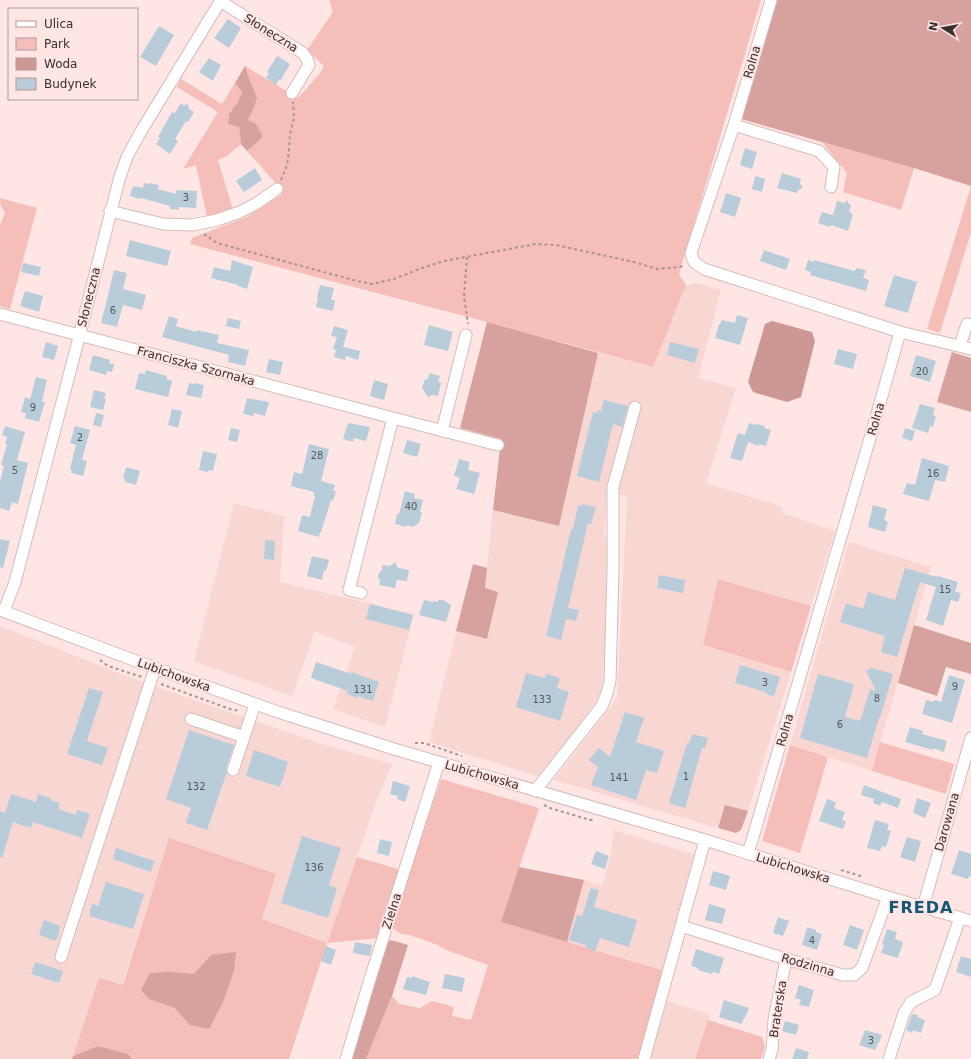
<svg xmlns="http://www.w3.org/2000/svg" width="971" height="1059" viewBox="0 0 971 1059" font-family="'DejaVu Sans',sans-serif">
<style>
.built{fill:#f8d7d3}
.green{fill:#f5beb9}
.forest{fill:#d7a19d}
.water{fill:#cd9793}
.building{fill:#b8cdd9}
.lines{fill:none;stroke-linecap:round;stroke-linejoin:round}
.minor-casing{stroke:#d5bcb9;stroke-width:13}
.path{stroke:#a69392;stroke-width:2;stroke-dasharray:3 3;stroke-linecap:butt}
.minor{stroke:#fff;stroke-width:11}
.labels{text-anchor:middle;stroke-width:4;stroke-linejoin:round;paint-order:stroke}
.number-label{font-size:10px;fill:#595659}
.street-label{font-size:12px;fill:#392f2e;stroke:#ffe5e3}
.district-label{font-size:16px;font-weight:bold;letter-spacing:1px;fill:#135875;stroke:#ffe5e3}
</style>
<rect width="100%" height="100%" fill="#ffe5e3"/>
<path class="built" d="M696 283 721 290 698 378 736 388 706 483 783 507 782 513 835 531 811 606 718 579 703 645 791 672 748 811 725 805 718 828 554 780 617 698 627 496 607 491 604 537 610 539 602 694 540 777 429 742 456 631 487 639 498 592 485 589 487 568 493 510 559 526 598 353 653 367 686 285Z
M234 503 284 516 280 582 414 614 385 727 333 709 355 647 315 632 292 696 194 661Z
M849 542 931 567 872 771 790 745Z
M0 626 137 680 319 743 392 764 376 802 327 943 262 919 276 874 169 838 122 985 99 979 72 1059H0Z
M614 830 696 855 665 971 567 942 584 880 602 885 611 855Z
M665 1000 710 1014 695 1059H649Z"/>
<path class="green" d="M329 0H761L679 274 686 285 653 367 487 322 190 244 192 238 247 217 282 194 275 182 247 151 263 137 248 120 253 110 250 81 245 66 298 98 321 72 324 66 307 50 333 12Z
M181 79 222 104 235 83 242 92 238 102 229 114 228 124 239 126 241 144 227 156 218 160 233 210 207 217 196 165 183 169 218 112 177 87Z
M822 142 914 168 901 210 843 192 847 173Z
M971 186V232L940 333 927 329Z
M0 198 37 208 10 309 0 306V224L1 223 5 213 0 204Z
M718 579 811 606 791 672 703 645Z
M880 742 954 764 946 794 872 771Z
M790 745 828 757 800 853 762 841Z
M441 779 539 808 501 922 567 942 665 971 638 1059H366L392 996 399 1004 420 1008 432 1001 454 1007 452 1016 471 1020 488 965 449 951 435 944 410 935 401 934 391 927Z
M169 838 276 874 262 919 327 943 357 857 401 870 379 938 327 943 289 1059H132L128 1054 98 1046 73 1056 99 978 123 985Z
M708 1020 762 1037 765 1046 761 1059H695Z"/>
<path class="forest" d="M777 0H971V186L914 168 741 119Z
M245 66 250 81 257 98 253 110 248 120 256 124 263 137 247 151 241 144 239 127 228 124 229 114 238 102 242 92 235 83Z
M487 322 598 353 559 526 493 510 501 439 460 428Z
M952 352 971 358V412L937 402Z
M473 564 487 568 485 588 498 592 487 639 456 631Z
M914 625 971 643V674L946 667 937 696 898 683Z
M725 805 748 811 741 830 736 833 718 828Z
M519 867 584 880 567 942 501 922Z
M391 940 408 945 392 996 366 1059H349L385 944Z
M236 952 234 971 223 1002 209 1029 190 1025 175 1008 149 999 141 990 150 973 169 972 194 974 211 955Z
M98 1046 128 1054 132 1059H72L73 1056Z"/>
<path class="water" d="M772 321 812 332 815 341 801 397 787 402 753 392 748 382 765 324Z"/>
<path class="building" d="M228 19 241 28 229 48 214 38Z
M159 26 174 35 156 66 140 57Z
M277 56 290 64 281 80 279 79 276 85 266 78 269 73 267 72Z
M209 58 221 65 213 81 199 72Z
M180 104 183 105 188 104 189 109 194 112 188 122 186 121 175 139 178 141 170 154 156 144 160 138 158 137 172 112 175 113Z
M745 148 757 152 752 169 740 165Z
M255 168 262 180 244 192 236 181Z
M782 173 801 179 800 183 803 188 798 190 797 193 777 188Z
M755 176 765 179 762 192 752 189Z
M144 183 150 184V183L159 185 158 189 176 194V190L197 191 196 208 179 207V210L170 209V206L141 198 140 199 130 196 133 186 143 188Z
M726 193 741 198 735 217 720 212Z
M847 200 849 204 851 205 849 212 853 214 848 231 831 225 830 227 818 223 822 212 833 215 837 201 844 203Z
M130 240 171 251 167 266 126 256Z
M764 250 790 259 786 270 760 261Z
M232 260 253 267 247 289 238 286V285L211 278 214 267 230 271Z
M808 260 814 262V260L855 271 856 268 866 270 863 278 869 280 866 291 810 275 811 272 805 270Z
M23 263 41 267 39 276 21 272Z
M114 270 127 273 123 289 146 295 142 310 123 305 117 327 101 323 107 299Z
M894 275 917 282 908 313 884 306Z
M320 285 334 288 331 300H335L333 311 316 307 318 297H317Z
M25 291 43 296 39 312 20 306Z
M737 315 748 318 740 345 715 338 719 324H720L722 320 735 323Z
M169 316 178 319 176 326 196 332 197 330 219 335 217 343 249 350 245 366 228 362 229 355 162 337Z
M228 318 241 321 239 329 226 326Z
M429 325 453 332 448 351 424 345Z
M334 326 348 330 343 347 360 351 358 360 346 356 345 360 334 357 336 350 333 349 337 337 331 336Z
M46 342 58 346 54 360 42 357Z
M670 342 699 349 695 363 667 355Z
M838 349 857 354 853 369 834 364Z
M93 355 110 360 109 363 114 364 112 372 107 371 106 375 89 370Z
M916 355 936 361 930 382 910 376Z
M269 359 283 362 280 375 266 372Z
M146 370 167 376 166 379 172 381 168 397 135 389 139 373 145 374Z
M429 373 440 376 438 382 441 383 438 396 432 395 428 397 422 388 425 379H428Z
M36 377 47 380 42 402H45L39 422 25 418 26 413 21 412 25 397 30 399Z
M374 380 388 384 384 400 370 396Z
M189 383 194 384V383L204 385 201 398 186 395Z
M94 390 106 393 104 398 106 399 103 410 90 407Z
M247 398 269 402 265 416 254 413 253 416 243 414Z
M604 400 628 406 622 427 613 424 599 482 577 476 593 412 597 413 598 410 601 411Z
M920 404 935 408 933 415 936 416 933 427 930 426 928 433 912 428Z
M172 409 182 411 178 428 168 425Z
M96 413 104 415 101 427 93 425Z
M348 423 370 427 366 441 354 438 353 442 343 439Z
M749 423 756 425 757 424 765 426 764 428 771 430 766 446 759 444V446L748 442 742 461 730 458 738 433 745 435Z
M5 426 25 432 17 460 28 463 18 504 12 502 9 511 0 508V482L4 466 1 465 7 444H5L7 437 2 435Z
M75 426 90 430 82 460 87 461 83 476 71 473 72 470 70 469 76 445 70 443Z
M231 428 240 430 237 442 228 440Z
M905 428 915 431 912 441 902 438Z
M407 440 421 444 417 457 403 453Z
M309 444 329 449 321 481 335 485 333 491H336L333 501 331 500 329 507 321 532H320L319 537 298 531 302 515 310 517 315 496 313 495 314 492 291 486 294 472 302 474Z
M203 451 217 454 213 471 210 470 207 472 199 470Z
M922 458 949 466 945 482 935 480 929 501 903 494 907 483 915 485Z
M459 459 470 462 468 470 480 473 474 494 456 489 460 478 454 476Z
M126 467 140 471 136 485 125 482V479L123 478Z
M405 491 415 494 414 498 423 500 420 512 422 513 419 523 413 527 407 525 406 527 395 524 397 514H399Z
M582 504 596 507 591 524 588 523 568 608 579 610 576 621 566 619 561 640 546 636 571 529H573L578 505 582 506Z
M873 505 887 509 884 520 888 522 885 532 868 527Z
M0 539 10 541 3 568 0 567Z
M265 540 275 541 274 560 264 559Z
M312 556 329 560 326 571 324 570 322 580 307 576Z
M395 562 398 568 409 570 407 581 397 580 395 588 379 585 380 580 378 577 379 573 382 570V565L390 566Z
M905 568 937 577 938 576 958 582 955 592 961 593 958 602 951 600 943 626 926 620 936 587 920 582 897 657 881 652 885 636 840 622 846 603 863 609 868 592 895 600Z
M659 575 685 580 683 593 657 588Z
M424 600 433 602 434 601 438 602V600H443L451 605 446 622 419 615Z
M370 604 413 615 409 630 366 619Z
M316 662 351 674V672L379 682 373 701 357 696V698L347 694 348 691 311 678Z
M740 665 780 677 774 696 768 695 766 692 735 683Z
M872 668 893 674 880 718H879L867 758 800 738 818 674 854 684 845 717 860 721 870 689 876 691 866 671Z
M526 673 545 678 546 674 560 678 557 688 569 692 560 721 516 707Z
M949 675 965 680 952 723 922 714 926 700 933 702 934 700 941 702Z
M89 688 103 692 87 741 108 748 102 765 67 754Z
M625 712 644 718 636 742 664 751 657 773 646 770 636 800 591 785 598 767 589 760 599 748 610 757Z
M910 727 923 731 922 734 947 741 944 752 933 748V750L905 742Z
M189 730 234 745 226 768 227 772 207 830 186 823 191 808 166 799Z
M692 734 708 738 705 748H702L685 808 669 803 687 743 689 744Z
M254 750 288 762 280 787 246 776Z
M393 781 410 786 405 802 397 799 398 796 390 794Z
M864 785 901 799 898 808 882 802 880 806 873 803 874 799 861 795Z
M11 794 36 802 38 794 51 798V800L60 803 58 809 76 815 77 810 90 814 82 838 33 822 31 828 13 822 2 858 0 857V811L5 813Z
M917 798 931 803 925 818 913 813Z
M827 799 836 802 834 808 845 812 842 820 846 821 843 829 819 821Z
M875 820 889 824 887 830 891 831 886 847 882 846 880 851 867 848Z
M302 836 341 848 329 885 337 888 328 918 281 903Z
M907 837 921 841 915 862 900 857Z
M380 839 392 842 389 856 377 853Z
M116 848 154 861 151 872 113 859Z
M959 850 971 854V877L969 876 968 879 951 874Z
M596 851 609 856 605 869 591 864Z
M713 871 730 876 726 890 709 885Z
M106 882 144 894 133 929 89 916 92 904 98 906Z
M591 888 599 890 594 907 637 920 629 947 600 938 595 951 585 947 586 945 569 940 577 915 582 916Z
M709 904 726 909 722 924 705 920Z
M778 917 789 921 783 936 773 933Z
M44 920 60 926 58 937 55 941 39 935Z
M850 925 864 930 857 950 843 945Z
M807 927 816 930V932L822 934 817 950 802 945Z
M887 929 897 932 895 939 903 942 898 958 881 953 884 945 882 944Z
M355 942 372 945 370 956 353 953Z
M326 946 336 950 331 965 321 961Z
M696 949 724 958 719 974 713 972 712 974 698 970V968L691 966Z
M961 956 971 959V977L956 972Z
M35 962 63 971 59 983 31 974Z
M445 974 465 978 462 992 442 988Z
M412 976 430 982 426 995 403 989 407 977 412 978Z
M799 985 814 990 809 1007 799 1005 801 1000 795 998Z
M724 1000 749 1008 745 1018 744 1017 742 1024 719 1017Z
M912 1014 918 1015 917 1017 925 1020 921 1033 913 1030 912 1033 906 1030Z
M785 1021 799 1025 796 1035 782 1031Z
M865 1030 882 1035 879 1043H878L875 1050 859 1045Z
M796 1048 809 1052 807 1059H792Z"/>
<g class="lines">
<g class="minor-casing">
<path id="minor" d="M220 1 303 53 307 59 309 65 292 93
M734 125 819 151 834 167 831 187
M110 211 163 224 192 225 217 220 240 212 257 203 277 189
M0 314 393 418 498 445
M900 332 971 349
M960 345 967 324
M442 431 466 335
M361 593 349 590 393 418
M0 610 155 668 278 712 394 749 705 840 888 897 971 921
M4 611 15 582 78 341 119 180 127 157 140 133 221 0
M191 719 244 737 255 704
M233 770 244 737
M535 791 602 706 607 693 610 681 613 571V487L635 407
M748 854 873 428 900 332 704 269 694 262 691 253 734 125 771 0
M923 907 971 738
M681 926 786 959 843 975H854L862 968 888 897
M61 957 155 668
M346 1059 370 979 439 762
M644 1059 705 840
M769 1059 772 1050 774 1020 786 959
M889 1059 904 1013 911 1002 935 990 960 918"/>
</g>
<path class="path" d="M281 180 287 165 289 150 290 134 294 118 293 102
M204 234 217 243 357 281 372 284 394 279 419 269 444 261 536 244 556 245 634 262 657 269 680 267 685 265
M467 257 464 297 468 324
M100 660 108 666 142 677
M161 684 230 709 240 711
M415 743H424L462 756
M544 805 550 808 590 820H595
M841 870 864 877"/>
<use href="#minor" class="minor"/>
</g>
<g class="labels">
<g class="number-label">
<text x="186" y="201">3</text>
<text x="113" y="314">6</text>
<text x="922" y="375">20</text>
<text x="33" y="411">9</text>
<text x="80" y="441">2</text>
<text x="317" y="459">28</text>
<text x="15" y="474">5</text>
<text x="933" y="477">16</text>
<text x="411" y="510">40</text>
<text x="945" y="593">15</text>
<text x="765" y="686">3</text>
<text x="955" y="690">9</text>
<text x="363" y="693">131</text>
<text x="877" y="702">8</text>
<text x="542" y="703">133</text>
<text x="840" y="728">6</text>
<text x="686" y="780">1</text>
<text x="619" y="781">141</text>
<text x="196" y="790">132</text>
<text x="314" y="871">136</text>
<text x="812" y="944">4</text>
<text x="871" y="1044">3</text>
</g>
<g class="street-label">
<text transform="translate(271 33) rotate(32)" y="4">Słoneczna</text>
<text transform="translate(752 62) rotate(-74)" y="4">Rolna</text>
<text transform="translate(89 297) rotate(-76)" y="4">Słoneczna</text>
<text transform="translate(196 366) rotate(15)" y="4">Franciszka Szornaka</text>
<text transform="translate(876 419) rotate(-74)" y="4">Rolna</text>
<text transform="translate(174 675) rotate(20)" y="4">Lubichowska</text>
<text transform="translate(785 730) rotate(-74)" y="4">Rolna</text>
<text transform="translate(482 775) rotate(16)" y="4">Lubichowska</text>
<text transform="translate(947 822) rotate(-74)" y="4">Darowana</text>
<text transform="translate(793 868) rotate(17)" y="4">Lubichowska</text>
<text transform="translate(392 911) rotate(-72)" y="4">Zielna</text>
<text transform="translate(808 965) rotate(16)" y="4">Rodzinna</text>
<text transform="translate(778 1009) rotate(-81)" y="4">Braterska</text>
</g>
<g class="district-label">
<text x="921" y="913">FREDA</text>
</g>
</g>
<rect x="8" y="8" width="130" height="92" fill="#ffe5e3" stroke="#b09c9b"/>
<rect x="16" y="21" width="20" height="6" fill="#ffffff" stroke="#b09c9b"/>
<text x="44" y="28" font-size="12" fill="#392f2e">Ulica</text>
<rect x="16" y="38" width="20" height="12" fill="#f5beb9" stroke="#b09c9b"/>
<text x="44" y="48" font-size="12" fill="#392f2e">Park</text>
<rect x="16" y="58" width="20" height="12" fill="#cd9793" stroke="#b09c9b"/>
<text x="44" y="68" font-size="12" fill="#392f2e">Woda</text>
<rect x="16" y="78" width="20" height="12" fill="#b8cdd9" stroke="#b09c9b"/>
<text x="44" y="88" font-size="12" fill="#392f2e">Budynek</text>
<g transform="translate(943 28) rotate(281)" stroke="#ffe5e3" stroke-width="3" paint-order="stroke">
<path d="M0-3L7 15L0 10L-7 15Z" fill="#392f2e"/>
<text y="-6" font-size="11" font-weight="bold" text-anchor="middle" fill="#392f2e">N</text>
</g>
</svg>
